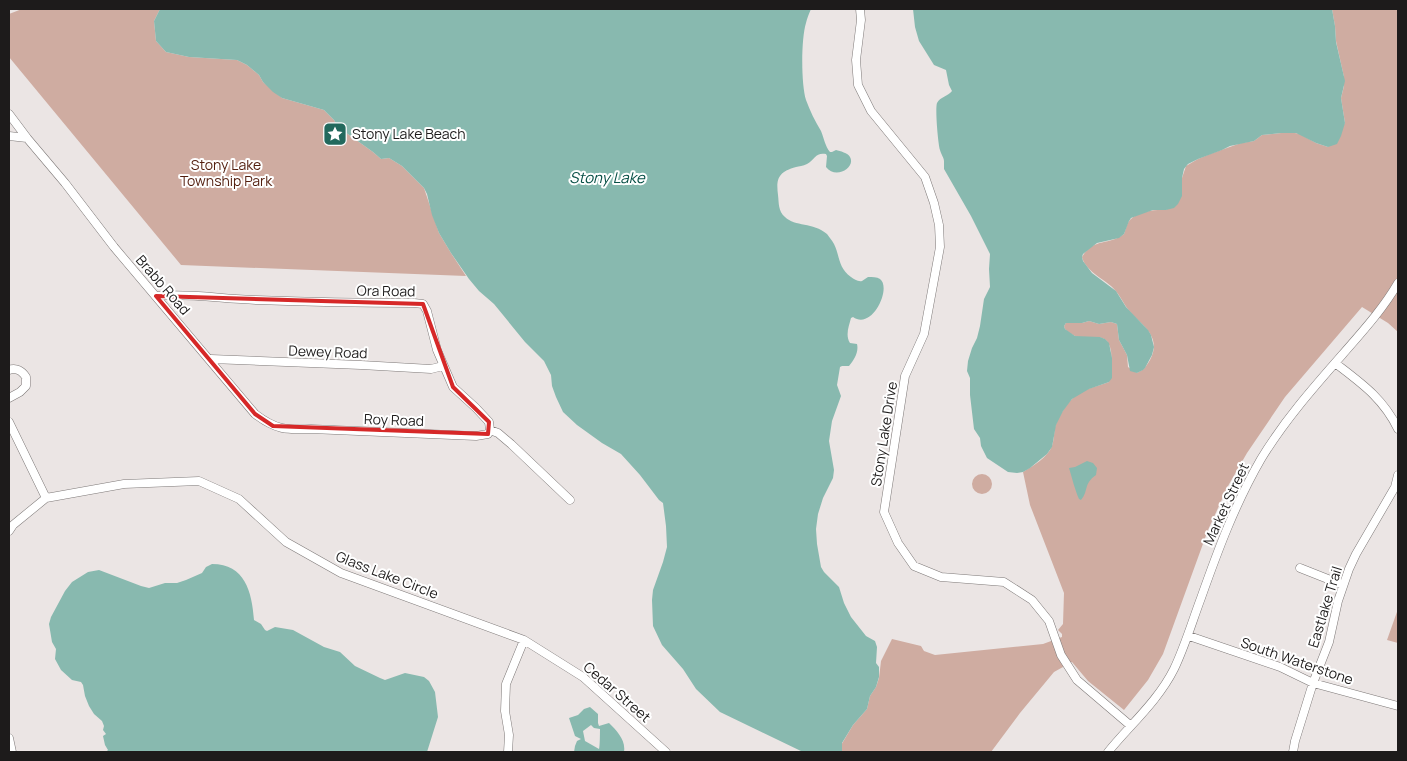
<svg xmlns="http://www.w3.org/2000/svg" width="1407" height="761" viewBox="0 0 1407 761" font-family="Manrope,sans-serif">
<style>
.green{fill:#cfaca1}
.water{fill:#88b9af;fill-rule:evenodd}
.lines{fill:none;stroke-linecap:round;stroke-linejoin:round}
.minor-casing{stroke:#7e7978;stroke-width:9}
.minor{stroke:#fff;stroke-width:8}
.marked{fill:none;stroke:#d62828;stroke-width:4;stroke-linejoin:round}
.labels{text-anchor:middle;stroke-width:4;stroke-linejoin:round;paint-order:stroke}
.poi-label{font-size:14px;fill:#1d1b1b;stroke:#fff;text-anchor:start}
.park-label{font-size:14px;fill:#521d0d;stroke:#fff}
.street-label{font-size:14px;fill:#1d1b1b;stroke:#fff}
.water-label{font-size:15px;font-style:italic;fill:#064f45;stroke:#fff}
</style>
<rect width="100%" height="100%" fill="#ebe5e4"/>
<path class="green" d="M22 9H160L154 21 156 41 166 52 189 57 237 60 247 65 259 75 263 82 282 98 324 110 334 120 338 127 373 152 381 159 389 158 402 166 424 188 439 233 451 253 466 276 181 265 9 57V14Z
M1332 9H1398V332L1388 323 1362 307 1285 397 1247 453 1228 486 1208 530 1163 654 1148 680 1124 710 1088 681 1072 662 1054 672 1020 713 991 752H837L853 725 867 709 870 696 876 687 879 678 881 661 892 639 921 646 924 651 935 655 1043 644 1062 637V634L1058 630 1063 624 1064 593 1030 505 1023 472C1033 466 1048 457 1052 446 1054 440 1054 433 1055 427 1058 417 1066 404 1074 397 1083 389 1098 386 1109 382 1112 372 1112 362 1111 351 1107 329 1090 341 1075 336 1071 334 1068 332 1065 329L1064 326 1066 323H1082L1089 321 1099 324 1111 322 1117 324 1119 340 1127 355 1128 367 1137 373C1145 369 1145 368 1150 360 1163 335 1140 325 1127 308 1122 301 1119 293 1111 286 1103 279 1085 270 1082 257 1094 237 1109 246 1124 234 1126 229 1127 222 1131 219 1138 212 1156 209 1166 210L1182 190V178L1186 166 1198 159 1210 154 1241 143 1254 141 1262 135 1290 132 1300 134 1316 143 1328 147 1345 123 1341 98 1344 86V77L1336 41 1335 26Z
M972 484a10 10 0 1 1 20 0a10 10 0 1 1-20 0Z
M1398 609V643L1387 640Z"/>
<path class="water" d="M160 9H811C809 14 807 18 806 23 801 39 801 84 806 100 810 111 815 121 821 131 824 138 825 146 830 152H832L836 150C840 151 848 153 850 157 856 167 836 180 826 167L827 156 826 154C816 152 815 159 807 164 803 166 799 166 796 167 778 172 776 179 778 195 779 203 778 211 785 217 795 227 813 222 827 234 829 237 832 240 834 244 840 256 838 268 851 277 854 279 858 282 862 281 864 280 866 278 868 277 872 277 877 277 880 279 892 288 872 331 853 317L851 318C849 326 845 335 850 343L857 344C859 352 854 360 849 366H842L840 367 837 385 841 396 832 421 829 441 834 470 833 478 823 498 818 514 816 529 817 544 821 567 824 572 839 587 844 603 851 617 866 636 875 641 877 647 876 663 879 667V677L876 687 870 696 867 709 853 725 842 743V752H803L720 712 696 689 683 669 662 645 653 626 652 600 653 590 663 562 667 547 666 526 663 503 659 500 640 475 621 454 602 443 577 425 563 412 556 397 552 386 551 375 544 361 525 342 494 304 479 291 469 279 451 253 439 233 432 215 427 194 424 188 402 166 389 158 381 159 373 152 338 127 334 120 324 110 282 98 273 92 263 82 259 75 247 65 237 60 189 57 166 52 156 41 154 21Z
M913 9H1332L1335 26 1336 42 1345 81 1341 98 1345 123 1341 136 1337 144 1328 147 1316 143 1296 133H1281L1262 135 1254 141 1230 146 1222 150 1198 159 1188 164 1184 169 1182 178V196L1178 204 1174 208 1166 210H1153L1131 218 1129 221 1124 234 1119 238 1097 243 1083 254 1082 257 1083 261 1092 273 1116 291 1126 307 1148 330 1151 335 1154 347 1152 355 1145 368 1143 370 1137 373 1130 371 1127 355 1119 340 1117 324 1111 322 1099 324 1089 321 1082 323H1066L1064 326 1065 329 1075 336 1100 337 1105 339 1109 343 1112 358V378L1109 382 1089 389 1072 399 1063 411 1056 425 1052 447 1047 454 1030 468 1023 472 1017 473 1008 472 987 458 981 446 980 438 974 429 970 395V378L967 371 968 361 972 348 977 338 980 326 984 299 990 287 989 269 990 254 971 216 944 169C944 166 944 164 944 161 944 158 941 154 940 150 938 143 935 109 937 103 940 97 948 96 952 91L949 85 946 70 934 65 919 41 915 27Z
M1087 461 1093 463 1097 468 1096 475C1083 484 1089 491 1081 500L1079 499C1075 490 1072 478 1069 468L1075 467Z
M212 564C245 564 252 592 254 620L261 624 265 630 267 631 275 627 293 630 324 647 340 652 355 666 380 678 385 680 405 673 424 677 429 681 435 692 438 717 427 752H106L108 750 105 745 103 736 106 734 103 730 104 726 102 721 94 714 89 706 85 696 83 685 81 682 72 680 61 670 55 659 56 649 52 642 49 624 51 617 65 591 72 582 88 572 99 570 141 586 149 588 165 583H177L186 580 202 573 206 567Z
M590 707 598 714V723L599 726 609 723C617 731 626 740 624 752H574L575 746 577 741 581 739 575 736 569 718 578 715 584 709ZM591 725 594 728 600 729C600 731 600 748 599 749L585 741 583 731Z"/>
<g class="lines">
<g class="minor-casing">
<path id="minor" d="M860 9 861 20 856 60 858 85 871 111 925 177 934 203 939 225 940 247 924 334 905 376 884 512 898 543 914 566 941 577 1004 582 1032 600 1049 621 1061 655 1077 680 1131 726
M9 114 27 138
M9 136 27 138 65 183 114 247 255 414C276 430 286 430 311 429L476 436 488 434 490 430
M156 296C189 293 222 299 256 300 308 302 361 303 414 303L423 304 427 311 437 350 453 387 476 408 489 422 490 430
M211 359 361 365 431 369 443 366
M1335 363C1361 383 1383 398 1398 429
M9 370C16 367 22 371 26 377V386L20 392 9 398
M9 422 46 498
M490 430 498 433 511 444 570 500
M9 531 13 525 46 498 124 484 199 481 239 499 286 542 341 573 524 640 506 684 505 711 509 735 508 752
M1300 568 1343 585
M1189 636 1280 667 1313 683 1398 706
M524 640 583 677 666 752
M9 738 12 752
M1108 752C1130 725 1158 701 1174 669 1185 646 1192 622 1201 598 1218 550 1235 504 1261 459 1284 421 1313 388 1342 355 1362 332 1383 309 1398 283
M1293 752 1295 741 1313 683 1329 642 1338 601 1349 569 1356 554 1395 487 1398 475"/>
</g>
<use href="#minor" class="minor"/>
</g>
<path class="marked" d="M156 296 423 304 453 387 489 422 488 434 273 426 255 414Z"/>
<defs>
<g id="sight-square" transform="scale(1.25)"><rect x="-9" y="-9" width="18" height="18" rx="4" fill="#22695d" stroke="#fff"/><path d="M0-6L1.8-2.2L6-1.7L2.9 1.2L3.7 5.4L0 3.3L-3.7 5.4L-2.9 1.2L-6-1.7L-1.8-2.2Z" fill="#fff"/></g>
</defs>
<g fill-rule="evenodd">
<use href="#sight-square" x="335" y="134"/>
</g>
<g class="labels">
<g class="poi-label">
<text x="352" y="139">Stony Lake Beach</text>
</g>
<g class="park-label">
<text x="226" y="170">Stony Lake<tspan x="226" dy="16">Township Park</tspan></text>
</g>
<g class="street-label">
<text transform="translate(163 285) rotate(49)" y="5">Brabb Road</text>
<text transform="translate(386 291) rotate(1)" y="5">Ora Road</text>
<text transform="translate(328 352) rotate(2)" y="5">Dewey Road</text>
<text transform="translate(394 420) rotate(2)" y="5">Roy Road</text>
<text transform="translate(884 434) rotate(-81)" y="5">Stony Lake Drive</text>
<text transform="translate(1226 504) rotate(-65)" y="5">Market Street</text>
<text transform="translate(387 575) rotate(21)" y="5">Glass Lake Circle</text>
<text transform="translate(1325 607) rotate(-73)" y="5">Eastlake Trail</text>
<text transform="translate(1297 661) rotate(19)" y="5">South Waterstone</text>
<text transform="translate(617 692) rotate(41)" y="5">Cedar Street</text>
</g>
<g class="water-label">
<text x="607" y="183">Stony Lake</text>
</g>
</g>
<rect width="1407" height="761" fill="none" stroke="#1d1b1b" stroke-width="20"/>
</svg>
